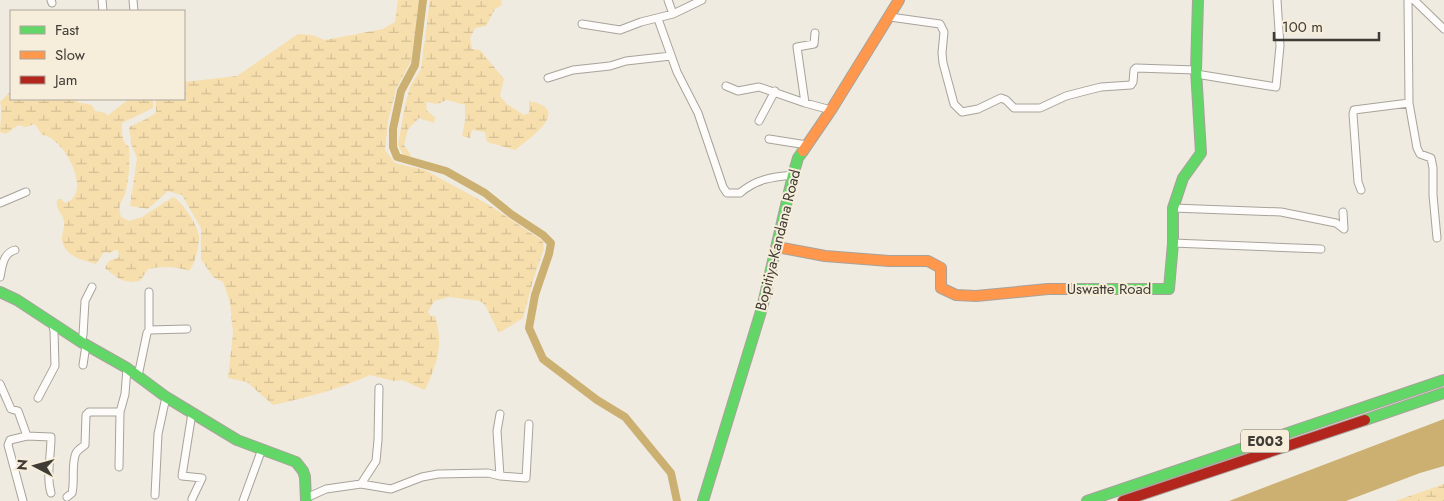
<svg xmlns="http://www.w3.org/2000/svg" width="1444" height="501" viewBox="0 0 1444 501" font-family="Jost,sans-serif">
<style>
.wetland{fill:url(#wetland-marsh)}
.water{fill:#ccb072}
.lines{fill:none;stroke-linecap:round;stroke-linejoin:round}
.canal{stroke:#ccb072;stroke-width:8}
.street-casing{stroke:#a7a39b;stroke-width:9}
.fast-casing{stroke:#a7a39b;stroke-width:12}
.slow-casing{stroke:#a7a39b;stroke-width:12}
.jam-casing{stroke:#a7a39b;stroke-width:12}
.street{stroke:#fdfcfa;stroke-width:7}
.fast{stroke:#63d668;stroke-width:10}
.slow{stroke:#ff974d;stroke-width:10}
.jam{stroke:#b3261e;stroke-width:10}
.labels{text-anchor:middle;stroke-width:4;stroke-linejoin:round;paint-order:stroke}
.shield{fill:#f6eddb;stroke:#767067;stroke-width:1}
.shield-label{font-size:14px;font-weight:bold;fill:#3f3b35}
.street-label{font-size:15px;fill:#3f3b35;stroke:#f6eddb}
</style>
<defs>
<pattern id="wetland-marsh" width="20" height="14" patternUnits="userSpaceOnUse" patternTransform="scale(1.25)"><rect width="20" height="14" fill="#f6dead"/><path d="M1 5h8M5 5V1M11 12h8M15 12V8" fill="none" stroke="#d4bf95"/></pattern>
</defs>
<rect width="100%" height="100%" fill="#f0ebe1"/>
<path class="wetland" d="M398 0H419L411 61 396 89 388 121 385 150 395 163 425 170 489 205 543 241 544 249 534 277 523 318 499 333 485 305 480 301 449 297 434 301 428 312 431 316H435C444 346 437 363 425 390L402 380 394 381 370 375C340 389 305 398 273 405L247 382 228 378 233 333 230 302 223 282 213 277 201 259V228L182 195 168 191 148 209 130 206 137 158 132 146 129 127 146 119 156 113V99H184V82L237 76 298 34 312 35 325 40 383 29 395 22Z
M430 0H501L502 5 495 9 486 26 475 28 470 38 472 49 480 50 504 79 500 96 507 104 524 115 529 113V101C573 109 531 137 515 150L487 142 485 132 472 130 470 138 462 136 465 121V105L447 100 437 104 426 102 427 111 435 117 434 123 419 118 408 129 404 145 411 155 409 158 404 156 398 145 405 105 410 87 421 69Z
M11 91V99H75L77 102 92 105 95 111 106 113 107 116 129 99H151L153 101V108L122 123C122 132 121 141 129 147 130 161 129 177 126 191 122 204 117 202 121 217L129 221 142 217 173 197C182 201 198 226 199 236 199 247 196 262 189 271 176 266 162 266 148 269L140 281C122 283 120 280 105 268L109 261 119 257 118 250H115L110 253 104 252 96 264C82 260 66 257 62 241 61 235 65 228 64 222 63 214 55 209 57 200L61 199 65 203C95 193 62 135 42 135L35 124 26 127 18 125 6 134 0 132C0 121 3 112 0 102Z
M1444 484V501H1395Z"/>
<path class="water" d="M1444 419V466L1420 473 1346 501H1229Z"/>
<g class="lines">
<path class="canal" d="M423 0 415 65 401 91 393 129V147L397 157 446 171 485 193 511 214 543 235 551 243 549 254 535 295 529 328 543 359 597 400 625 417 671 473 677 501"/>
<g class="street-casing">
<path id="street" d="M51 0 52 3
M102 0 103 11
M133 0 134 11
M668 0 673 14
M1414 0 1444 29
M890 17 940 24 944 32 942 53 943 63 954 104 962 112 978 109 1001 98 1006 100 1014 108H1040L1066 96 1085 91 1101 87 1131 85 1133 82 1134 70 1136 68 1196 70
M658 19 677 72 698 113 723 187 727 193H740C756 179 772 177 793 175
M582 24 620 30 641 22 673 14 702 0
M1196 74 1276 87 1280 46 1277 0
M548 78 573 70 610 66 626 61 671 56
M726 86 738 91 759 87 805 103 831 110
M805 103 797 47 814 44 815 33
M1409 103 1417 148 1420 154 1431 158 1433 168V195L1437 238
M759 121 775 91
M769 139 807 145
M1361 190 1358 182 1353 114 1354 110 1409 103 1408 0
M0 203 26 192
M1173 208 1281 212 1336 223 1344 229 1343 212
M1173 243 1321 249
M0 277C2 267 3 253 15 250
M149 330V292
M81 342 83 335 85 301 92 287
M83 365 86 345
M138 376 147 333 149 330 187 329
M0 384 11 409 18 411 27 436 10 440 8 445 23 501
M38 398 55 366 54 331 52 322
M500 414 497 431 500 476
M27 436 51 437C51 456 46 476 51 493
M119 467 120 412
M361 484 376 461 378 440 379 388
M155 495 158 434 166 397
M67 497 72 493C75 481 71 464 76 453 78 450 82 447 85 445L86 415 89 412H120L125 394 127 368
M306 498 326 489 361 484 391 489 422 477 438 474 488 473 500 476 526 478 529 424
M192 499 202 478 182 476 192 413
M243 501 262 449"/>
</g>
<g class="fast-casing">
<path id="fast" d="M1074 289H1169L1173 243V208L1183 178 1201 153 1196 70 1198 0
M0 292 17 300 81 342 127 368 166 397 237 440 296 462 303 471 305 477 306 501
M1365 420 1444 393
M703 501 762 308 793 175 798 158 803 151
M1087 501 1444 380"/>
</g>
<g class="slow-casing">
<path id="slow" d="M803 151 831 110 899 0
M777 247 825 256 889 261H928L941 268V288L956 295 976 296 1048 289H1074"/>
</g>
<g class="jam-casing">
<path id="jam" d="M1123 501 1365 420"/>
</g>
<use href="#street" class="street"/>
<use href="#fast" class="fast"/>
<use href="#slow" class="slow"/>
<use href="#jam" class="jam"/>
</g>
<g class="labels">
<rect class="shield" x="1241" y="429.5" width="48" height="23" rx="4"/>
<g class="shield-label">
<text x="1265" y="446">E003</text>
</g>
<g class="street-label">
<text transform="translate(778 240) rotate(-76)" y="5">Bopitiya-Kandana Road</text>
<text x="1109" y="294">Uswatte Road</text>
</g>
</g>
<rect x="10" y="10" width="175" height="90" fill="#f6eddb" stroke="#ada699"/>
<rect x="20" y="26" width="25" height="8" fill="#63d668" stroke="#ada699"/>
<text x="55" y="35" font-size="15" fill="#3f3b35">Fast</text>
<rect x="20" y="51" width="25" height="8" fill="#ff974d" stroke="#ada699"/>
<text x="55" y="60" font-size="15" fill="#3f3b35">Slow</text>
<rect x="20" y="76" width="25" height="8" fill="#b3261e" stroke="#ada699"/>
<text x="55" y="85" font-size="15" fill="#3f3b35">Jam</text>
<g transform="translate(35 466) rotate(276)" stroke="#f6eddb" stroke-width="4" paint-order="stroke">
<path d="M0-4L9 19L0 12L-9 19Z" fill="#3f3b35"/>
<text y="-8" font-size="14" font-weight="bold" text-anchor="middle" fill="#3f3b35">N</text>
</g>
<path d="M1274 32v8h105v-8" fill="none" stroke="#3f3b35" stroke-width="2.5"/>
<text x="1282" y="32" font-size="15" fill="#3f3b35" stroke="#f6eddb" stroke-width="4" paint-order="stroke">100 m</text>
</svg>
